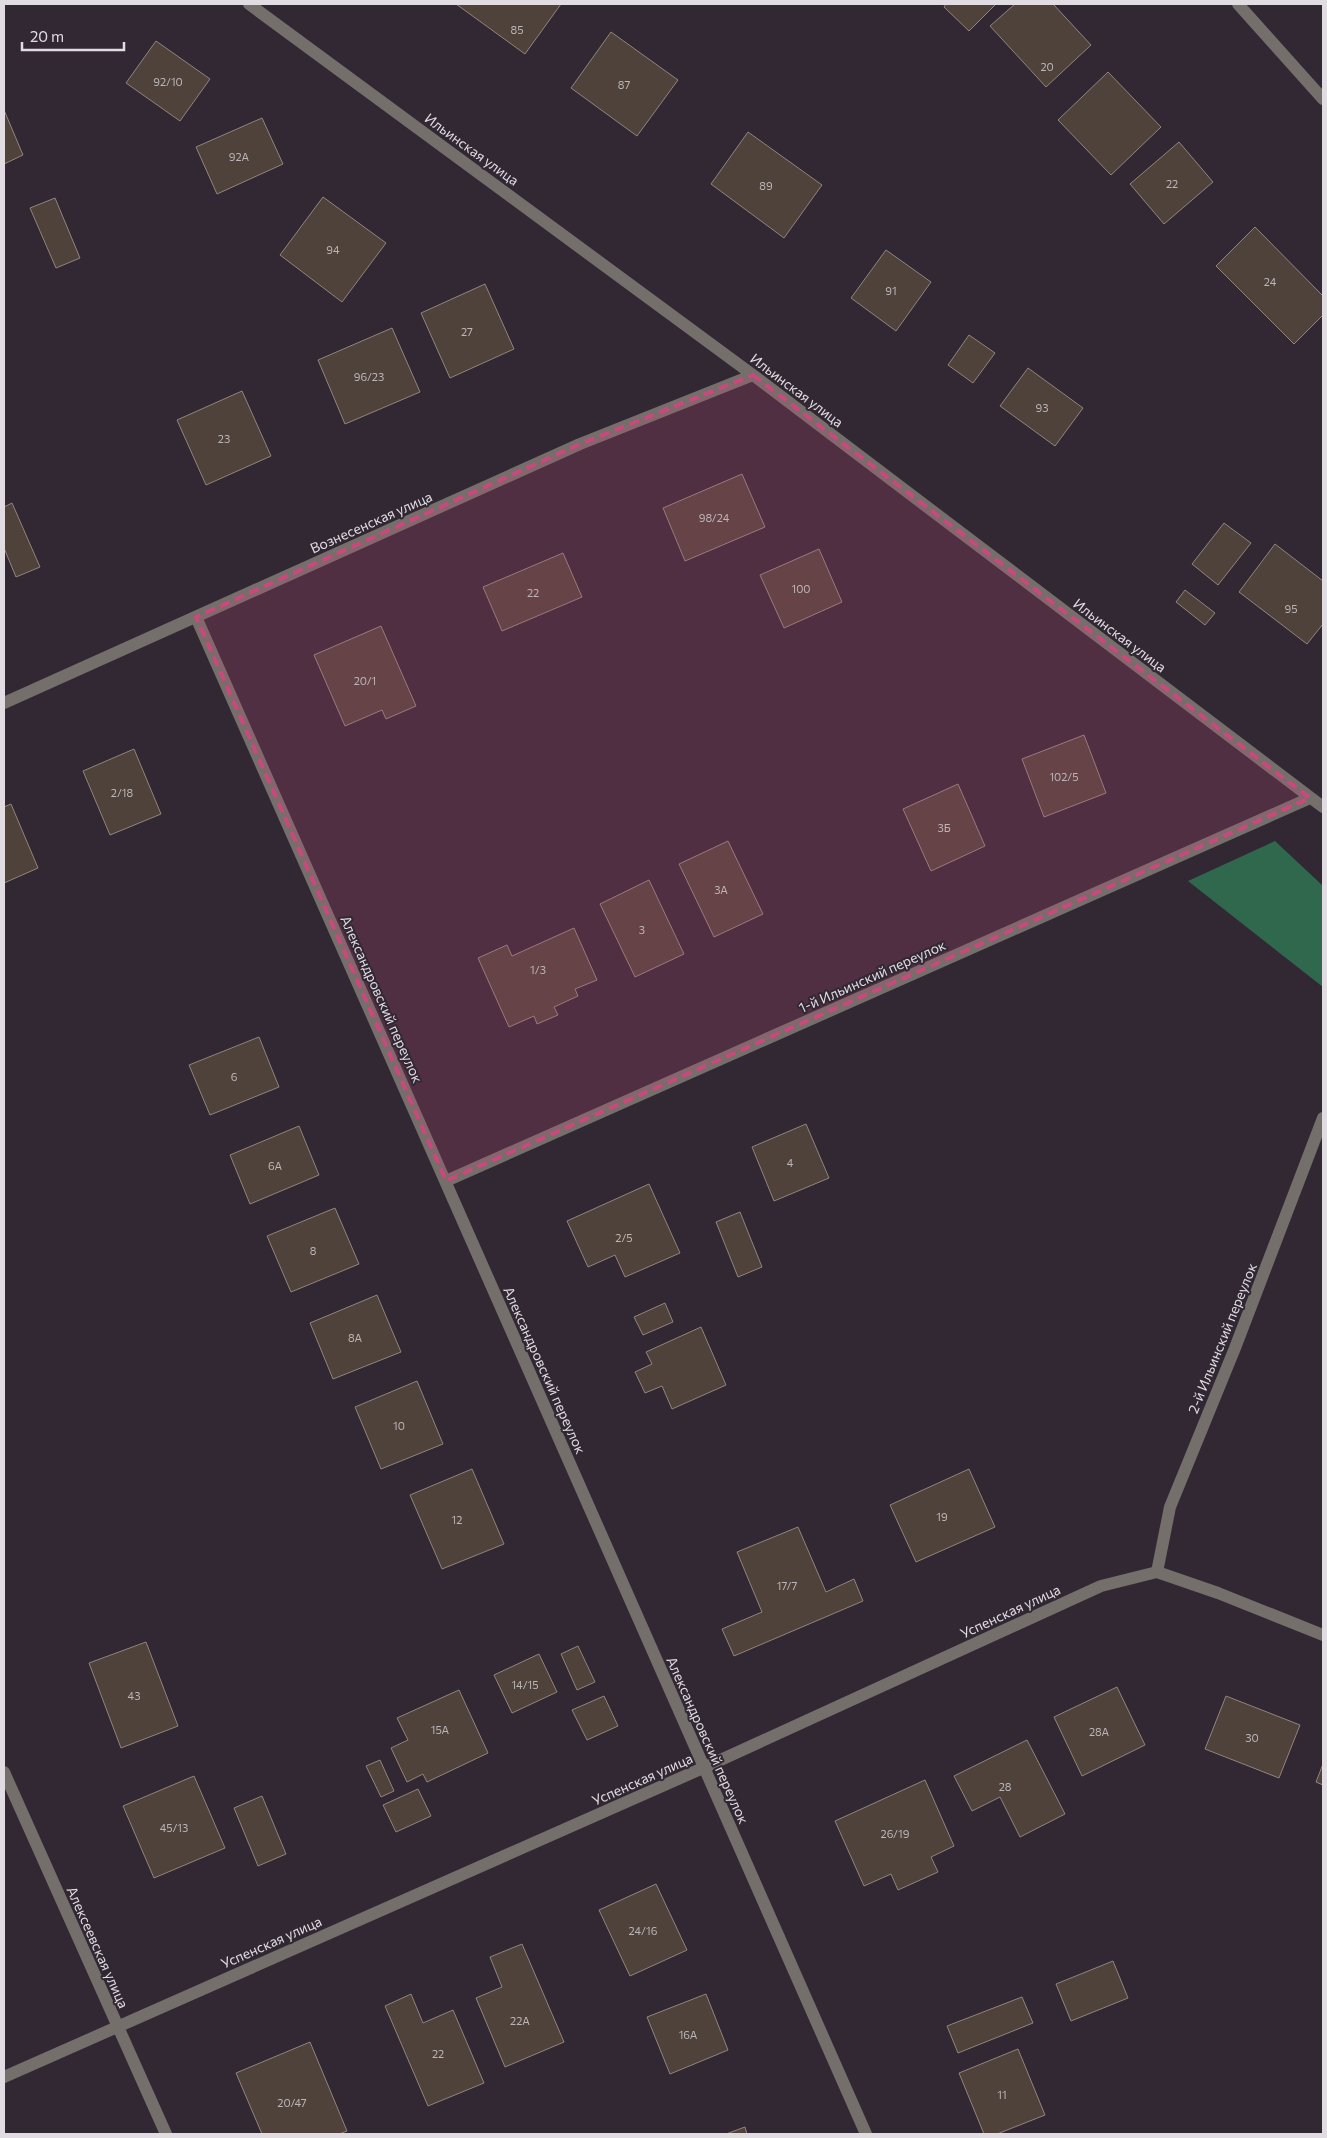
<svg xmlns="http://www.w3.org/2000/svg" width="1327" height="2138" font-family="Commissioner,sans-serif">
<rect width="100%" height="100%" fill="#312833"/>
<path fill="#30684d" d="M1275,841l48,45v101l-135,-106z"/>
<path fill="#4e423a" stroke="#93857c" d="M456,4h105l-36,50z
M946,4h50l-27,27 -25,-24z
M1015,4h38l38,41 -45,42 -56,-61z
M611,32l67,48 -41,56 -66,-48z
M156,41l54,38 -30,42 -54,-38z
M1108,72l53,55 -50,48 -53,-55z
M4,110l19,45 -19,9z
M262,118l21,46 -66,30 -21,-47z
M748,132l74,53 -38,53 -73,-54z
M1179,142l34,40 -49,42 -34,-40z
M323,197l63,46 -44,59 -62,-47z
M55,198l25,60 -24,10 -26,-60z
M1255,227l68,69v19l-29,29 -78,-78z
M886,250l45,32 -35,49 -45,-33z
M485,284l29,65 -64,29 -29,-65z
M392,328l28,64 -75,32 -27,-64z
M969,335l26,18 -22,30 -25,-18z
M1028,368l55,40 -28,38 -55,-40z
M242,391l29,65 -65,29 -29,-65z
M742,474l23,53 -80,34 -22,-53z
M12,503l28,64 -24,10 -12,-29v-41z
M1224,523l27,20 -33,42 -26,-21z
M1275,544l48,37v43l-16,20 -68,-52z
M819,549l23,53 -58,26 -24,-53z
M563,553l19,44 -80,34 -19,-44z
M1185,590l30,23 -10,12 -29,-23z
M381,626l35,80 -30,13 -4,-9 -37,16 -31,-71z
M1084,735l22,58 -62,24 -22,-58z
M134,749l27,65 -51,21 -27,-64z
M958,784l27,62 -54,25 -28,-62z
M11,804l27,64 -34,15v-76z
M728,841l35,73 -49,23 -35,-73z
M649,880l35,74 -49,23 -35,-73z
M574,928l23,52 -22,9 3,7 -24,11 4,8 -21,9 -3,-8 -25,11 -31,-69 29,-13 5,11z
M259,1037l20,50 -69,28 -21,-50z
M806,1124l23,54 -55,23 -22,-54z
M299,1126l20,49 -69,29 -20,-49z
M649,1184l31,69 -55,24 -10,-22 -27,12 -21,-46z
M335,1208l24,56 -68,28 -24,-56z
M740,1212l22,55 -24,10 -22,-55z
M377,1295l24,57 -68,27 -23,-56z
M665,1303l8,19 -30,13 -9,-18z
M701,1327l25,58 -54,24 -10,-23 -17,7 -10,-21 17,-8 -6,-12z
M417,1381l26,63 -62,25 -26,-62z
M472,1469l32,75 -62,25 -32,-74z
M969,1469l26,58 -79,35 -26,-57z
M798,1527l28,65 28,-13 9,22 -129,55 -12,-27 40,-17 -25,-60z
M146,1642l32,84 -57,22 -32,-85z
M578,1646l17,36 -18,8 -16,-36z
M539,1654l18,38 -45,21 -18,-38z
M1117,1687l28,58 -63,31 -28,-59z
M459,1690l29,63 -61,29 -4,-8 -16,8 -16,-34 17,-8 -11,-22z
M604,1696l14,30 -31,14 -15,-30z
M1226,1696l74,29 -21,53 -74,-29z
M1027,1740l38,74 -45,23 -20,-40 -28,14 -18,-35z
M380,1760l14,31 -13,6 -15,-31z
M1323,1764v21l-7,-3z
M194,1776l31,72 -71,30 -31,-72z
M925,1780l29,66 -23,11 7,15 -40,18 -7,-16 -27,12 -29,-65z
M418,1789l13,27 -35,16 -13,-27z
M262,1796l24,58 -28,12 -24,-58z
M656,1884l31,66 -57,26 -31,-66z
M522,1944l42,98 -59,25 -29,-69 26,-11 -12,-30z
M1113,1961l15,37 -57,23 -15,-37z
M411,1994l12,29 30,-13 31,73 -56,23 -43,-100z
M706,1994l22,56 -58,24 -23,-57z
M1022,1997l11,26 -75,30 -11,-27z
M310,2042l37,89 -8,3h-77l-26,-61z
M1018,2049l27,66 -48,19h-13l-25,-61z
M745,2127l2,7h-21z"/>
<g fill="none" stroke-linecap="round" stroke-linejoin="round">
<path stroke="#746f6a" stroke-width="12" d="M249,4l504,371 570,432
M1238,4l85,95
M196,617l670,1517
M4,703l576,-259 173,-69
M446,1181l864,-383
M1157,1572l13,-65 65,-159 88,-230
M4,1772l162,362
M4,2077l699,-309 398,-182 56,-14 61,21 105,42"/>
</g>
<path fill="#ca497d" fill-opacity="0.2" stroke="#ca497d" stroke-width="4" stroke-dasharray="10 6" stroke-linejoin="round" d="M753,375l557,423 -864,383 -250,-564 384,-173z"/>
<g text-anchor="middle" dominant-baseline="central" stroke-width="4" stroke-linejoin="round" paint-order="stroke">
<g font-size="11" fill="#bcb5b8">
<text x="517" y="29">85</text>
<text x="1047" y="66">20</text>
<text x="168" y="81">92/10</text>
<text x="624" y="84">87</text>
<text x="239" y="156">92А</text>
<text x="1172" y="183">22</text>
<text x="766" y="185">89</text>
<text x="333" y="249">94</text>
<text x="1270" y="281">24</text>
<text x="891" y="290">91</text>
<text x="467" y="331">27</text>
<text x="369" y="376">96/23</text>
<text x="1042" y="407">93</text>
<text x="224" y="438">23</text>
<text x="714" y="517">98/24</text>
<text x="801" y="588">100</text>
<text x="533" y="592">22</text>
<text x="1291" y="608">95</text>
<text x="365" y="680">20/1</text>
<text x="1064" y="776">102/5</text>
<text x="122" y="792">2/18</text>
<text x="944" y="827">3Б</text>
<text x="721" y="889">3А</text>
<text x="642" y="929">3</text>
<text x="538" y="969">1/3</text>
<text x="234" y="1076">6</text>
<text x="790" y="1162">4</text>
<text x="275" y="1165">6А</text>
<text x="624" y="1237">2/5</text>
<text x="313" y="1250">8</text>
<text x="355" y="1337">8А</text>
<text x="399" y="1425">10</text>
<text x="942" y="1516">19</text>
<text x="457" y="1519">12</text>
<text x="787" y="1585">17/7</text>
<text x="525" y="1684">14/15</text>
<text x="134" y="1695">43</text>
<text x="440" y="1729">15А</text>
<text x="1099" y="1731">28А</text>
<text x="1252" y="1737">30</text>
<text x="1005" y="1786">28</text>
<text x="174" y="1827">45/13</text>
<text x="895" y="1833">26/19</text>
<text x="643" y="1930">24/16</text>
<text x="520" y="2020">22А</text>
<text x="688" y="2034">16А</text>
<text x="438" y="2053">22</text>
<text x="1002" y="2094">11</text>
<text x="292" y="2102">20/47</text>
</g>
<g font-size="14" fill="#e1dbe2" stroke="#312833">
<text transform="translate(472 149) rotate(36)">Ильинская улица</text>
<text transform="translate(797 390) rotate(37)">Ильинская улица</text>
<text transform="translate(371 522) rotate(-24)">Вознесенская улица</text>
<text transform="translate(1120 635) rotate(37)">Ильинская улица</text>
<text transform="translate(872 976) rotate(-24)">1-й Ильинский переулок</text>
<text transform="translate(382 999) rotate(66)">Александровский переулок</text>
<text transform="translate(1222 1338) rotate(-68)">2-й Ильинский переулок</text>
<text transform="translate(545 1370) rotate(66)">Александровский переулок</text>
<text transform="translate(1010 1611) rotate(-25)">Успенская улица</text>
<text transform="translate(708 1740) rotate(66)">Александровский переулок</text>
<text transform="translate(642 1779) rotate(-24)">Успенская улица</text>
<text transform="translate(271 1942) rotate(-24)">Успенская улица</text>
<text transform="translate(98 1947) rotate(66)">Алексеевская улица</text>
</g>
</g>
<rect width="1327" height="2138" fill="none" stroke="#e1dbe2" stroke-width="10"/>
<path d="M22 42v8h102v-8" fill="none" stroke="#e1dbe2" stroke-width="2.5"/>
<text x="30" y="42" font-size="15" fill="#e1dbe2" stroke="#312833" stroke-width="4" paint-order="stroke">20 m</text>
</svg>
